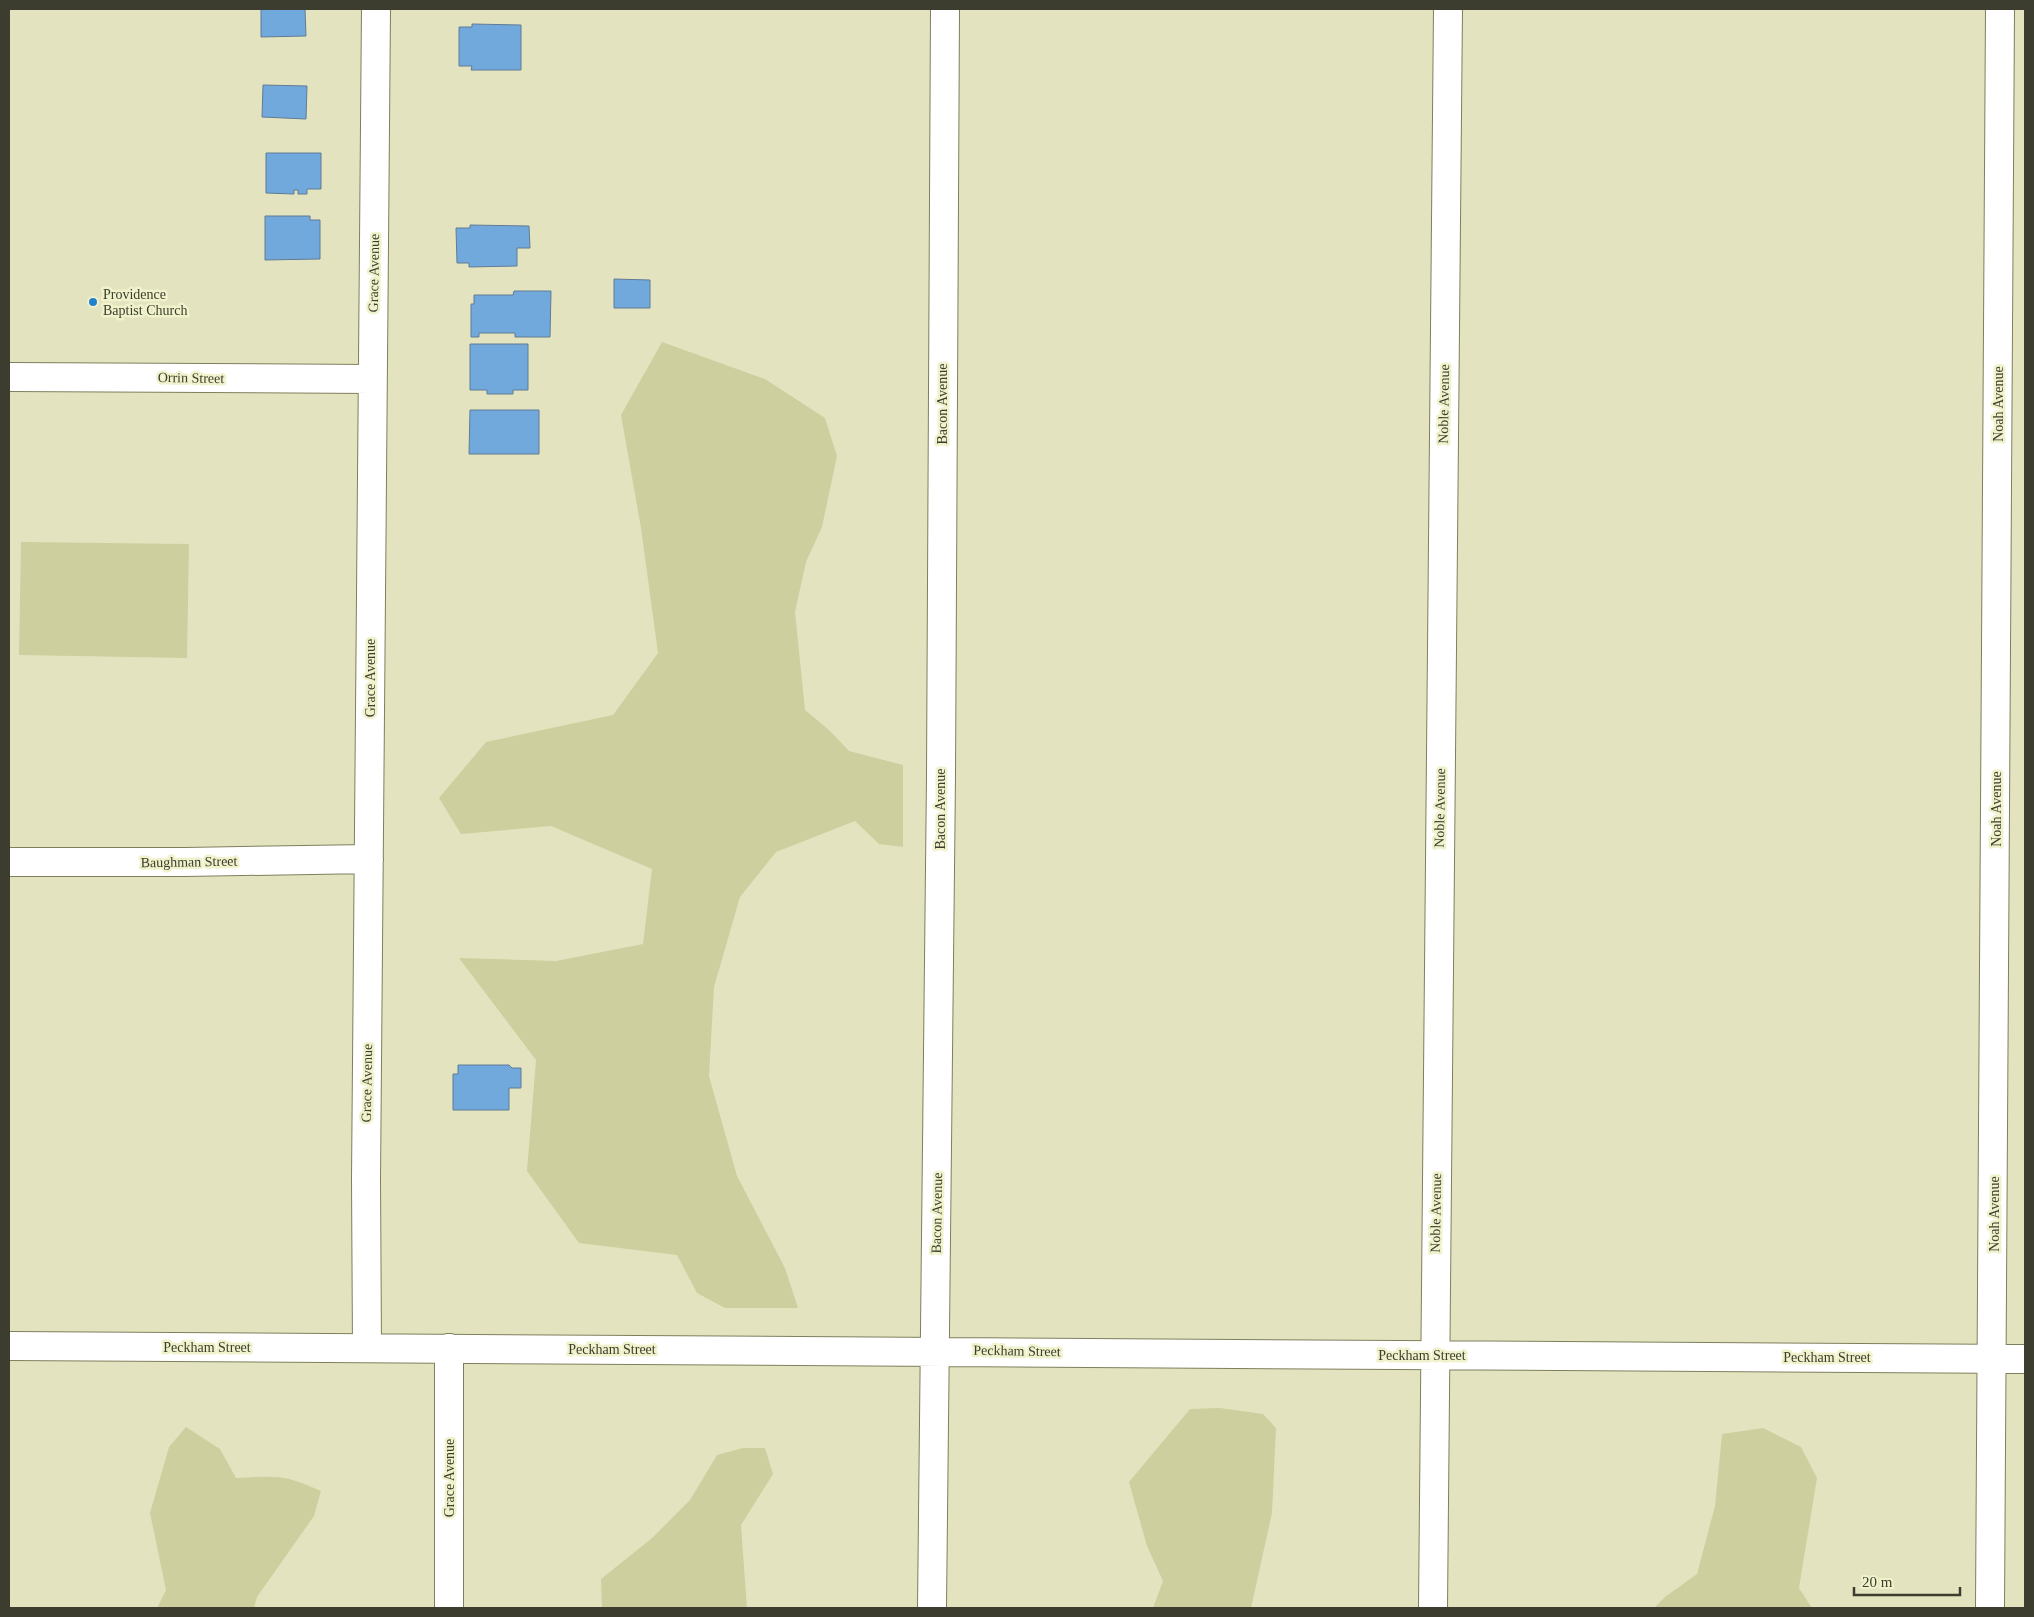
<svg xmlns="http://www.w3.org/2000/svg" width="2034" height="1617" font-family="Georgia,serif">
<rect width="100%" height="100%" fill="#e3e4bf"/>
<path fill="#cdcf9e" d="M662,342l103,37 60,39 12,38 -15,71 -16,35 -11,50 10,98 24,20 20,21 54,14v82l-24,-3 -24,-23 -79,31 -36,45 -26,90 -5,89 28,100 48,92 13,40h-73l-28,-15 -20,-38 -98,-12 -52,-72 9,-111 -77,-102 97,3 87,-17 9,-75 -101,-43 -90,8 -22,-36 47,-56 127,-27 45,-62 -17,-125 -20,-113z
M21,542l168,2 -2,114 -168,-3z
M1220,1408l43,6 13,14 -4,85 -21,95h-98l10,-27 -16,-35 -18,-64 61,-73z
M186,1427l34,22 16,29c39,-2 48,-4 85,13l-7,25 -57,81 -3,11h-97l9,-18 -16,-77 19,-66z
M1763,1428l38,19 16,31 -18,110 13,20h-158l11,-11 32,-23 18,-68 7,-72z
M743,1448h22l8,26 -32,51 6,83h-145l-1,-29 50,-40 39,-39 27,-45z"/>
<path fill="#72a9dd" stroke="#617b94" d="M261,9h44l1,27 -45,1z
M472,24l49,1v45h-50l1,-4h-13v-39h13z
M263,85l44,1 -1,33 -44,-2z
M266,153h55v36h-14v5h-9v-4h-4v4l-28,-1z
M265,216h45v4h10v39l-55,1z
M470,225l59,1 1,22h-13v18l-48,1v-4h-12l-1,-35h14z
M614,279l36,1v28h-36z
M514,291h37l-1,46h-35v-4h-36v4h-8v-33h3v-9h39z
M470,344h58v46h-15v4h-26v-4h-17z
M470,410h69v44h-70z
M458,1065h51l3,3h9v20h-12v22h-56v-36h5z"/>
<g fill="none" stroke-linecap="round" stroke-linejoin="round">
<g stroke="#7f7f5e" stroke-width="30">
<path id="minor" d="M9,377l363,2
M9,862h176l184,-3
M9,1346l2016,13
M367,1347l-1,-167 10,-1171
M449,1608v-260
M932,1608l9,-832 4,-767
M1433,1608l15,-1599
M1990,1608l10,-1599"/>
</g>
<use href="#minor" stroke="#fff" stroke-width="28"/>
</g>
<circle fill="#2082ce" stroke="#f0f2cc" stroke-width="2" cx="93" cy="302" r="5"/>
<g text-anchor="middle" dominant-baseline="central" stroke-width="5" stroke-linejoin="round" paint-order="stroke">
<g font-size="14" fill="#3c3d2e" stroke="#f0f2cc">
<text transform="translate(374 273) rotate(-89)">Grace Avenue</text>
<text transform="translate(191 378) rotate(1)">Orrin Street</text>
<text transform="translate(942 404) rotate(-90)">Bacon Avenue</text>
<text transform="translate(1444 404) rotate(-89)">Noble Avenue</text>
<text transform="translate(1998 404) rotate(-90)">Noah Avenue</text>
<text transform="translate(370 678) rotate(-90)">Grace Avenue</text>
<text transform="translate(1440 808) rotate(-89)">Noble Avenue</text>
<text transform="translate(940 809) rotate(-90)">Bacon Avenue</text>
<text transform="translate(1996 809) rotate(-90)">Noah Avenue</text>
<text transform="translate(189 862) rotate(-1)">Baughman Street</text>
<text transform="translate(367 1083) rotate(-89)">Grace Avenue</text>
<text transform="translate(937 1213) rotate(-89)">Bacon Avenue</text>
<text transform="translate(1436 1213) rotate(-89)">Noble Avenue</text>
<text transform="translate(1994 1214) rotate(-90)">Noah Avenue</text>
<text x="207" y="1347">Peckham Street</text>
<text x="612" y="1349">Peckham Street</text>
<text transform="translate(1017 1351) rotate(1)">Peckham Street</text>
<text x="1422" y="1355">Peckham Street</text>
<text x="1827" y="1357">Peckham Street</text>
<text transform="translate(449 1478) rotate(-90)">Grace Avenue</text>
</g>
<g font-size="14" fill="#3c3d2e" stroke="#f0f2cc" text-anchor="start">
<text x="103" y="294">Providence<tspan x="103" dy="16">Baptist Church</tspan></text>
</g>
</g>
<rect width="2034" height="1617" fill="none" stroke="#3c3d2e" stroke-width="20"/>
<path d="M1854 1587v8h106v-8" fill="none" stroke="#3c3d2e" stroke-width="2.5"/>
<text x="1862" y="1587" font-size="15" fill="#3c3d2e" stroke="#f0f2cc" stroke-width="4" paint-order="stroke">20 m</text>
</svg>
